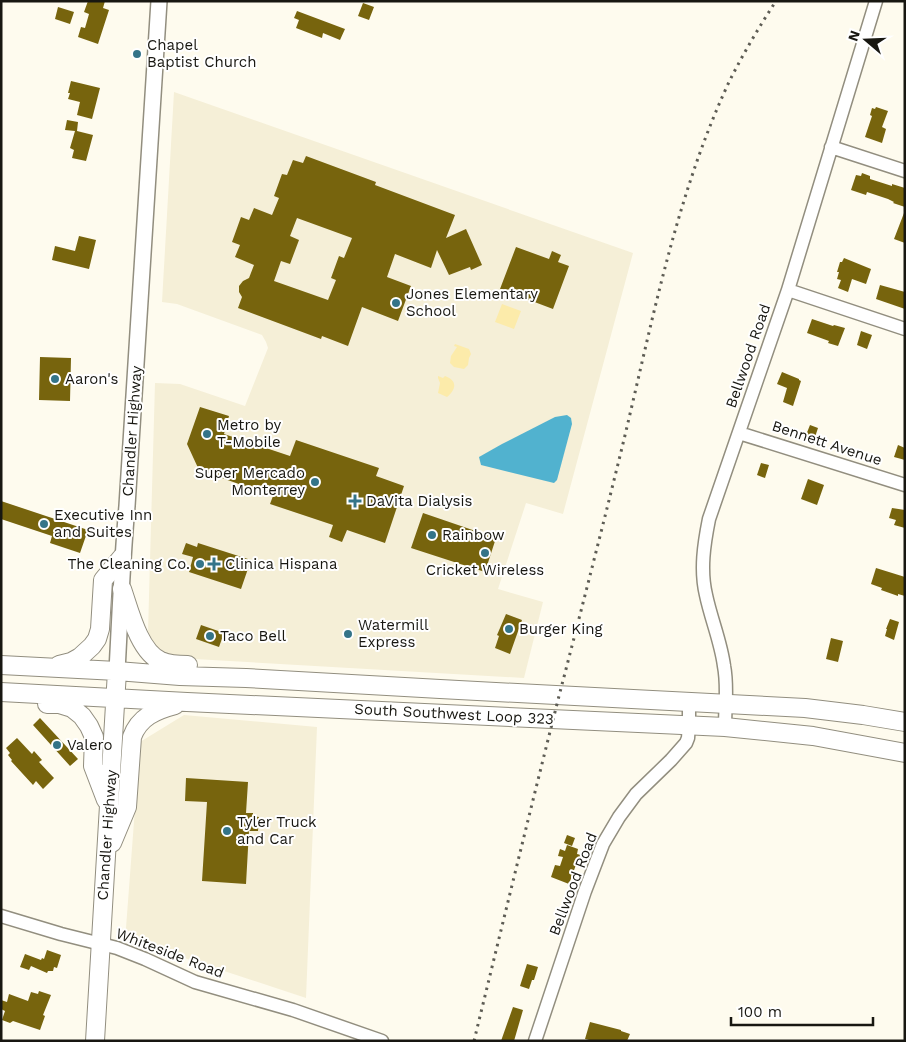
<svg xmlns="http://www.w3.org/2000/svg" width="906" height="1042" font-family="'Work Sans',sans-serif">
<rect width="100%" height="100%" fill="#fefbee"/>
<path fill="#f5efd7" d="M174,92l459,161 -70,261 -37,-11 -28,86 45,13 -19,76 -347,-20 -8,-3 -10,-5 -7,-9 -4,-9 7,-249 25,1 65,22 23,-58 -2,-6 -4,-7 -85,-31 -15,-2z
M184,715l133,12 -11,271 -173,-57 -7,-13 14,-186z"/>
<path fill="#fcebaa" d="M502,304l19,7 -7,18 -19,-7z
M455,344l14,5 2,5 -2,4 -1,7 -4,4 -10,-2 -4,-4 1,-7 6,-9 -3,-1z
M438,376l5,2 2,-2c13,5 11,13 2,21l-9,-4 2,-10 -2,-5z"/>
<path fill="#51b2cf" d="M567,415l4,3 1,6 -15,56 -3,3 -73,-18 -2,-8 23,-13 53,-27z"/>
<path fill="#77640d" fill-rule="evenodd" d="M88,1h17l-2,7 6,2 -11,34 -20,-7 3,-10 4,1 4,-14 -5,-2z
M363,3l11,4 -5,13 -11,-4z
M58,7l16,5 -4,12 -15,-5z
M297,11l48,18 -5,11 -17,-7 -1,5 -26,-10 3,-8 -5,-2z
M71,81l29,7 -8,31 -15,-4 3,-13 -12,-3 2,-6h-2z
M876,107l12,4 -6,16 4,2 -4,14 -17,-6 7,-21 -2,-1 2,-7 3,1z
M67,120l11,2 -1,9 16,4 -7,26 -14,-3 2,-8 -4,-2 5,-17 -10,-1z
M306,156l70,26 -1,3 80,30 -9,23 20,-9 16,36 -11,5 -1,-3 -21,8 -12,-25 -6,18 -36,-14 -8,23 24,9 -13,35 -36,-14 -14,39 -26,-10 -1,3 -83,-31 4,-11 -3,-5v-6l4,-5 6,-3 5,-13 -19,-8 5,-12 -8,-3 9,-25 8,3 5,-12 18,7 7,-17 -5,-2 8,-22 5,1 6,-15 10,3zM297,218l55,20 -8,20 -5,-2 -8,22 5,2 -8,20 -54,-19 7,-20 9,3 9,-24 -9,-4z
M862,173l8,3v3l22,7v-2l13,4v19l-12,-4 1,-1 -6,-3 -21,-7 -1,3 -15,-5 5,-15 5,1z
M904,213h1v30l-11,-4z
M79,236l17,4 -7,29 -37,-9 3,-14 20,5z
M516,247l33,12 3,-8 9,4 -3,7 11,4 -16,43 -53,-20z
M844,258l27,11 -5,15 -14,-5 -4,13 -10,-4 3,-8 -4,-1 2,-7h-2l3,-10h2z
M880,285l25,7v17l-29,-10z
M812,319l21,7 1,-1 11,3 -7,18 -10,-3 1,-2 -22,-8z
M861,331l11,4 -5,14 -10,-4z
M40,357l31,1 -1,43 -31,-1z
M782,372l17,7v1l2,1 -8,25 -10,-4 4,-14 -10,-4z
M200,407l29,9 -5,18 66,22 6,-16 83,28 -3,8 28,10 -19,57 -38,-13 -5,12 -13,-5 4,-12 -63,-21 3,-8 -74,-26 -12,-26z
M810,425l8,3 -3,9 -9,-2z
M898,445l7,3v12l-11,-3z
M761,463l8,2 -4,13 -8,-3z
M808,479l16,6 -7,20 -16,-6z
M1,501l87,29 -8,23 -30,-10 2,-7 -51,-17z
M892,508l13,2v18l-11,-3 2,-5 -7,-2z
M423,513l73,25 -11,34 -74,-24z
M186,543l11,4 1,-4 53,17 -10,29 -52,-17 4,-15 -11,-3z
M876,568l29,9v19l-7,-2v2l-17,-6 1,-2 -11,-4z
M506,614l16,6 -12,34 -15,-6 4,-12 -2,-1z
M890,619l9,3 -5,18 -9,-4 2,-7h-1z
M201,625l23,8 -5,14 -23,-8z
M831,638l12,3 -5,21 -12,-3z
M40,718l38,41 -8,7 -37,-41z
M17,738l15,16 2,-3 8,9 -3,2 15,16 -11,11 -7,-8 -3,4 -22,-24 1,-1 -4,-5 2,-2 -4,-5z
M186,778l62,4 -2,31h7v3l6,1 -1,14h-9l-3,53 -44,-3 5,-79 -22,-1z
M567,835l8,3 -3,8 -8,-3z
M567,845l11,4 -1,5 4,1 -2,7h-2l-8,22 -18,-7 4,-12 5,1 3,-9 -5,-1 2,-7 5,2z
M47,950l14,5 -4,13 -3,-1 -1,4h-5l-1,2 -16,-7 -2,4 -9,-3 5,-13 16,6 1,-2 2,1z
M527,964l11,3 -4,13h-2l-3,9 -9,-3z
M39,991l12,4 -8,20 2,1 -5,14 -27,-9 -3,2 -8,-3 3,-9 -4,-2v-9l6,2 2,-8 19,7 3,-9 7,2z
M513,1007l10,3 -9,31h-13z
M590,1022l31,8v1l9,3 -3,7h-34l-8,-2z"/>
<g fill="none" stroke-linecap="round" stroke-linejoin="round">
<g stroke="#928e7f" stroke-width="15">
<path id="minor" d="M831,147l74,24
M788,290l117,39
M739,433l166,52
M725,727c0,-20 3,-41 -1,-61 -3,-24 -13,-47 -18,-71 -6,-25 -2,-51 3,-76l79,-229 88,-289
M1,916l60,18 56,14 28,11 50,23 98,28 89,31
M535,1041l50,-150 18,-47 16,-27 17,-23 35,-34 15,-17 2,-5 1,-13v-23"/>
</g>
<g stroke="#928e7f" stroke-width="18">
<path id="major" d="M117,671c3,-55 5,-110 10,-165l32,-505"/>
</g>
<g stroke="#928e7f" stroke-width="20">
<path id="highway" d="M122,589c7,20 17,63 39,72 8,4 18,4 27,4
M1,665l116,6 63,5 66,2 194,11 365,19 58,7 42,7
M59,665l12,-3 9,-5 12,-11 5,-7 3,-10 3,-49 19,-23
M1,692l186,10 538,25 88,9 92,17
M47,704h12l13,4 10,8 7,10 5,11 -1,29 13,34
M112,843l15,-36 5,-70c7,-20 24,-27 43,-32
M95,1041l22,-370"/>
</g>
<use href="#minor" stroke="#fff" stroke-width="12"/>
<use href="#major" stroke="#fff" stroke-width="15"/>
<use href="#highway" stroke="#fff" stroke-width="18"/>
<path stroke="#5d5c54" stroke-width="3" stroke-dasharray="2.5 5" stroke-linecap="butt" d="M474,1041c28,-115 56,-230 85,-345 20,-77 40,-155 59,-232 32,-129 55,-262 111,-382 14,-28 30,-55 47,-81"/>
</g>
<g fill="#347488" stroke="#fff" stroke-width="2">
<circle cx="137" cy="54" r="5"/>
<circle cx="396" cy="303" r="5"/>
<circle cx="55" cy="379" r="5"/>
<circle cx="207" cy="434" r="5"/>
<circle cx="315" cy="482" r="5"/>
<path d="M352.5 493.5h5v5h5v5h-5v5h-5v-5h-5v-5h5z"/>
<circle cx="44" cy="524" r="5"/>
<circle cx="432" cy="535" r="5"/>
<circle cx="485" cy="553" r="5"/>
<circle cx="200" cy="564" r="5"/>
<path d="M211.5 556.5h5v5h5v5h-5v5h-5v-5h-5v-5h5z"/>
<circle cx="509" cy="629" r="5"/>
<circle cx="348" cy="634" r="5"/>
<circle cx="210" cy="636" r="5"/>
<circle cx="57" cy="745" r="5"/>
<circle cx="227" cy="831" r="5"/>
</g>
<g text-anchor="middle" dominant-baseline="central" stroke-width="4" stroke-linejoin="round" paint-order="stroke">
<g font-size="15" fill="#181711" stroke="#fff" text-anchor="start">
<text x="147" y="45">Chapel<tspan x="147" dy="17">Baptist Church</tspan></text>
<text x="406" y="294">Jones Elementary<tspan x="406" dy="17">School</tspan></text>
<text x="65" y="379">Aaron's</text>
<text x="217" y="425">Metro by<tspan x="217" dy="17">T-Mobile</tspan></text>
<text x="305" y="473" text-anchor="end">Super Mercado<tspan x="305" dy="17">Monterrey</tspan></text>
<text x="366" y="501">DaVita Dialysis</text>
<text x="54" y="515">Executive Inn<tspan x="54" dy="17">and Suites</tspan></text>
<text x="442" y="535">Rainbow</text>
<text x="190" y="564" text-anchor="end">The Cleaning Co.</text>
<text x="225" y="564">Clinica Hispana</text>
<text x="485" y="570" text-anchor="middle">Cricket Wireless</text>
<text x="358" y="625">Watermill<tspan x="358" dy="17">Express</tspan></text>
<text x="519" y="629">Burger King</text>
<text x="220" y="636">Taco Bell</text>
<text x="67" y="745">Valero</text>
<text x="237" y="822">Tyler Truck<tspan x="237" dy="17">and Car</tspan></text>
</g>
<g font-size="15" fill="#181711" stroke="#fff">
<text transform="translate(748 356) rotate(-71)">Bellwood Road</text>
<text transform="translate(132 431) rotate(-86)">Chandler Highway</text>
<text transform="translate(827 443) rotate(18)">Bennett Avenue</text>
<text transform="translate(454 714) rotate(3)">South Southwest Loop 323</text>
<text transform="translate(107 835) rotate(-86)">Chandler Highway</text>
<text transform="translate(573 884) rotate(-69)">Bellwood Road</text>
<text transform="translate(170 953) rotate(21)">Whiteside Road</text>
</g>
</g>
<rect width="906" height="1042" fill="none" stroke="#181711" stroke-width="5"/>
<g transform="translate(866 40) rotate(289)" stroke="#ffffff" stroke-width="4" paint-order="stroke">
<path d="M0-4L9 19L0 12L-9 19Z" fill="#181711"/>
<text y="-8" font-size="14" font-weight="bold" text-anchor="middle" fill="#181711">N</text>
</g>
<path d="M731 1017v8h142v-8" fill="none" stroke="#181711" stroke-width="2.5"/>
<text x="738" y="1017" font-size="15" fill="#181711" stroke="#ffffff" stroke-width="4" paint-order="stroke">100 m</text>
</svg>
